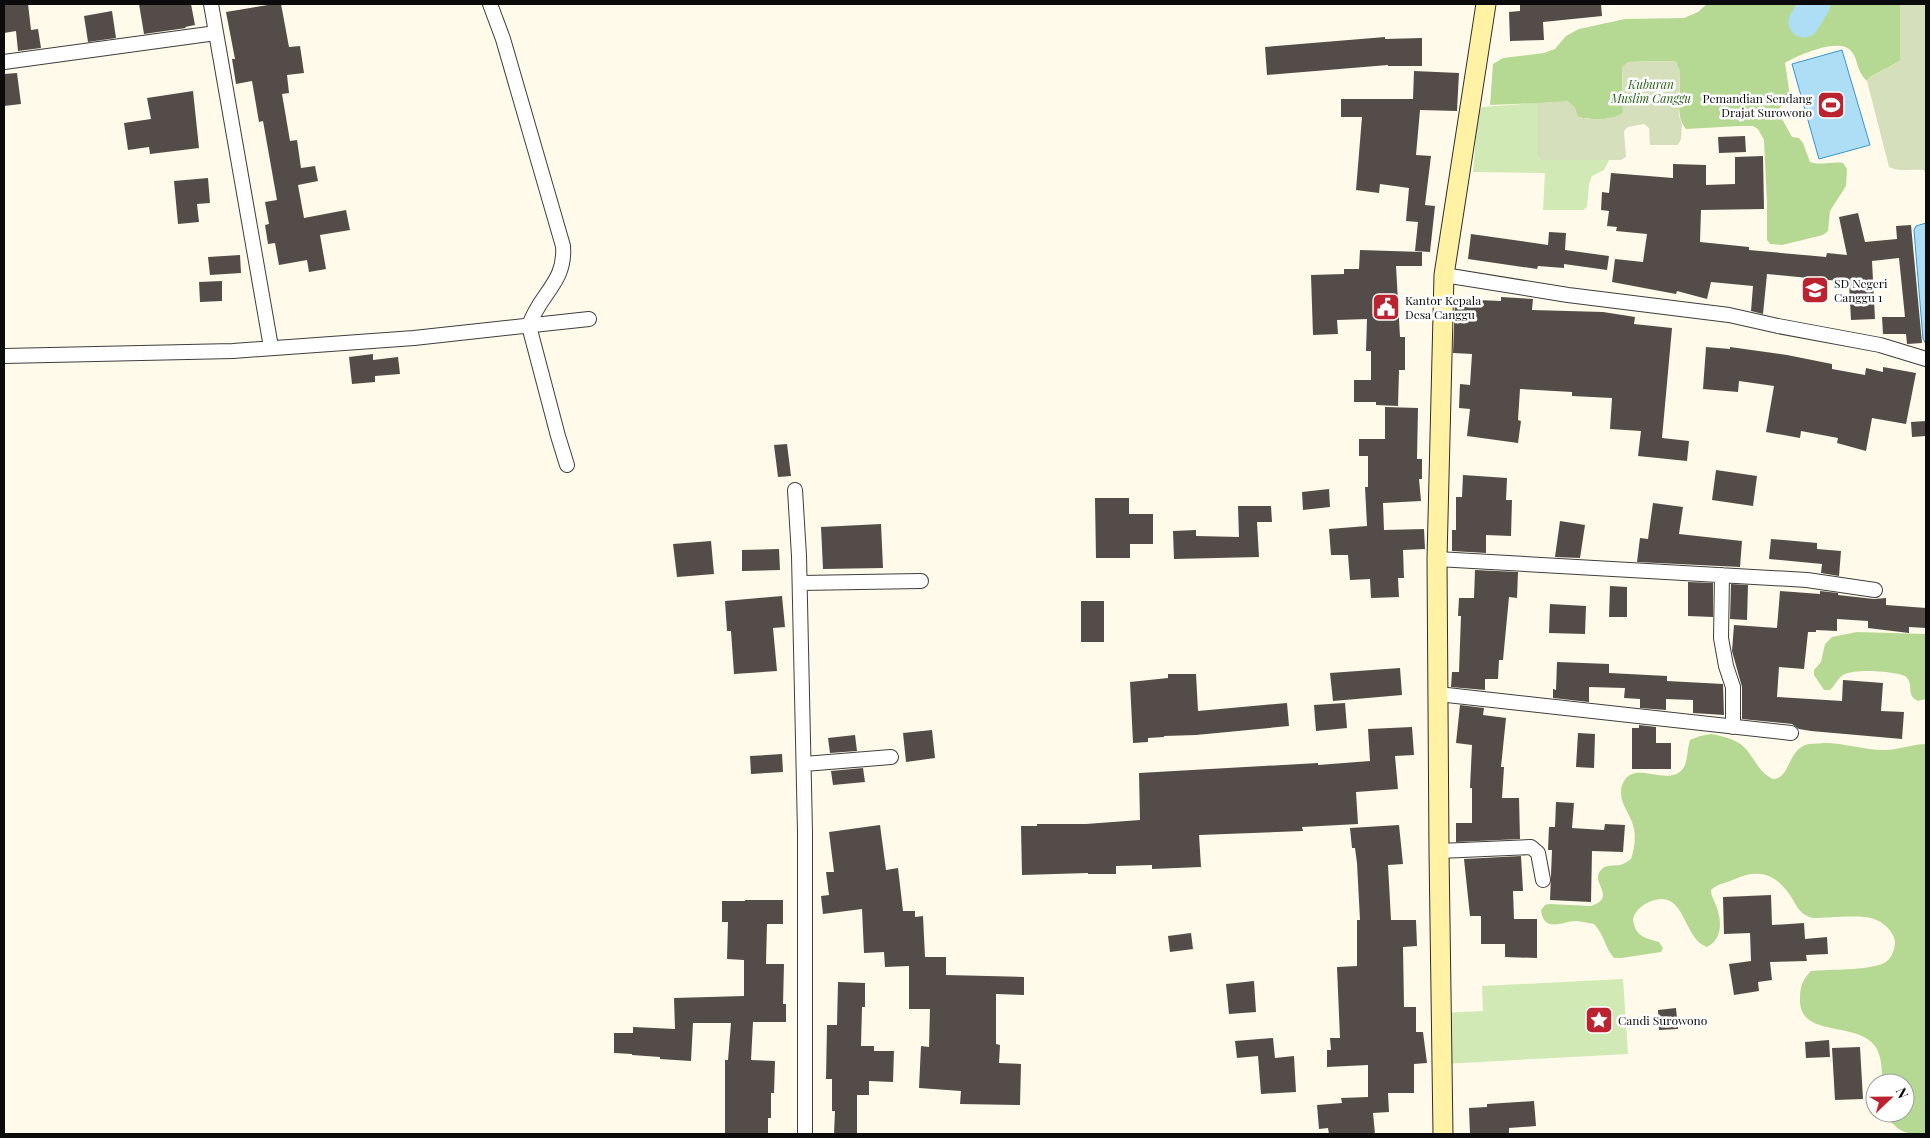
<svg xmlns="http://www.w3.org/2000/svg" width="1930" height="1138" font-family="'Playfair Display',serif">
<rect width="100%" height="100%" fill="#fffae9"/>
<path fill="#d1e9b4" d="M1537,103v53l4,4h68l-5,10 -12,6 -3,8 -2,23 -4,3h-40l2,-37 -72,-1 5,-58 4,-7z
M1623,979l5,75 -185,10 -2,-51 42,-2 -1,-25z"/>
<path fill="#b5d993" d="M1707,4h193v57l-30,16 -3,4c-12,-12 -8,-21 -16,-30 -11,-14 -53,4 -66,12l5,33 -11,13 2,8 11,20 7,1 4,5 7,19c11,4 22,-1 33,1l4,6 -1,17 -16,25 -2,20 -5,4 -41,10 -12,-1 -3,-4v-36l-3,-64 -6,-11 -5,-3h-13l-54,3c-15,-17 1,-47 -11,-68l-47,1 -6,6 1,45c-11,8 -32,7 -45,4l-4,-10 -6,-5 -78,3 3,-41 10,-6 41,-5 11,-4 11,-13 13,-7 46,-10 59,-1 14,-6z
M1857,632l69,2v65l-8,2c-13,-6 -3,-17 -13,-25 -12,-5 -51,-8 -62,-1 -6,4 -8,11 -13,15h-6l-10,-15v-5l7,-8 4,-18 7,-7z
M1711,734c11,2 25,5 33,13 11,11 14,25 29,32 17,-1 14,-26 32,-34 5,-2 13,-1 19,-2 20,0 40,7 61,7 14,0 27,-6 41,-6v390c-22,0 -26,-1 -41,-19l-1,-2h21v-30h-23c0,-13 0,-27 -7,-37 -19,-26 -77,-7 -75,-48 0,-12 3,-19 11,-27 19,-2 56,0 73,-8 7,-3 10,-12 11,-19 1,-10 -11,-22 -21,-25 -14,-5 -45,-1 -61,-1 -16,-4 -17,-16 -26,-27 -15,-19 -31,-21 -52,-12 -8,4 -17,4 -24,11 0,7 4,11 6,18 5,15 5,31 -10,39 -25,-8 -21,-61 -58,-45 -8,4 -14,9 -16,17 2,17 11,19 26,23l4,6 -2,4 -40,6h-7c-9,-10 -10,-24 -20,-34 -5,-1 -11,-2 -17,-3 -15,0 -33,13 -36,-11l4,-5 4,-1 42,2c27,-9 -2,-24 10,-36 5,-6 13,-4 19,-5 4,-1 8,-4 11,-6 3,-9 5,-20 3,-30 -3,-17 -20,-30 -10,-48 12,-21 47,8 60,-14 4,-8 3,-18 6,-27l10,-4z"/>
<path fill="#d5dfbc" d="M1900,4h26v170l-2,-4c-12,-1 -25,2 -35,-3l-22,-86 3,-4 30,-16z
M1675,61l5,9 -1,46 3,8 -1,15 -3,6h-28l-1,-17 -5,-4 -16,3 -4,4 2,26 -5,3h-80l-4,-4v-53l31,-2 6,6 4,10c12,3 34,4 45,-4l-1,-45 6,-6z"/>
<path fill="#aedef6" stroke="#3596cd" d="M1842,50l28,95 -51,14 -27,-95z
M1926,223v121l-3,-5 -9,-109 2,-4z"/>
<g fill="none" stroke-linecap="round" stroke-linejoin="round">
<path stroke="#aedef6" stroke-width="31" d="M1804,22l11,-18"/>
</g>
<path fill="#544c48" d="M4,4h24l3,26 7,-1 3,19 -23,3 -2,-20 -12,2z
M139,4h52l4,21 -10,2 1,1 -42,6z
M274,4h7l8,43 11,-1 4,27 -17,2 2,18 -7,1 8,47 7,-1 4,28 14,-2 3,15 -20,4 6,33 42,-8 4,20 -30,5 6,34 -17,3 -2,-12 -28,5 -4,-22 -7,1 -3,-19 4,-1 -4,-22 12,-2 -14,-79 -4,1 -7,-41 -16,3 -4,-25h3l-9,-47z
M1520,4h81l1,12 -59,6 1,18 -34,1 -1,-29 11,-1z
M112,11l4,27 -28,4 -4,-26z
M1385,37v2l37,-1v28h-34v-1l-121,10 -2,-28z
M1414,71l45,2 -2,38 -37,-1 -4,45 15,1 -6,49 10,1 -5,46 -15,-1 3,-29 -12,-1 3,-33 -29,-4 -1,9 -23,-3 6,-73h-21v-18h72z
M17,73l4,31 -17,2v-32z
M193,91l6,57 -49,6 -1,-7 -21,3 -4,-27 27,-4 -4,-21z
M1745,136l1,16 -27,1 -1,-16z
M1763,156l1,53 -63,1 -1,32 49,5v3l77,7 1,-4 20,2 -8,-38 19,-4 7,29 32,-3 -1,-13 15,-1 11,118 -15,1 -1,-10h-23l-1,-17h23l-6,-59 -27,3 3,58 -24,1 -2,-38 -82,-8 -4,40 -12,-3 2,-25 -42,-4 -4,17 -30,-8 -1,3 -64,-12 3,-23 28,3 4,-28 -31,-3 1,-4 -10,-1 2,-15 -8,-1 1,-18 7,1 2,-20 62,5v-14l33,1v20l29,-1v-27z
M208,178l2,25 -13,1 2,18 -21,2 -4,-43z
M1549,232l17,1 -1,17 44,6 -2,14 -43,-6v4l-26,-2 -1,3 -69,-10 3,-25 77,11z
M1360,250l62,2v14h-26l4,71h5v33h-6l-1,36 -22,-1v-3h-22v-22h17v-29h-5l1,-32 -30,1 1,14 -25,1 -2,-60 33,-1v-5h15z
M240,255l1,18 -31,2 -2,-18z
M222,281v20l-22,1 -1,-20z
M1501,297l32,2 -1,11 71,2 32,5 -1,7 38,4 -10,110 27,3 -2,20 -49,-5 3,-25 -31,-2 2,-31 -40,-2v-4l-52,-3 -2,31 3,1 -3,22 -51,-7 3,-27 -11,-1 1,-24 10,1 2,-31 -19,-1 2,-54 46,2z
M1706,347l24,2v-2l57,8 45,9v5l33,6 1,-7 17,4v-5l33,6 -10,51 -34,-6 -6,33 -29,-8 1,-5 -37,-7 -1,7 -34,-6 8,-46 -35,-5 -1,11 -35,-3z
M373,354v6l25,-3 2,17 -25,2v6l-23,2 -3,-27z
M1385,407l33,1 -1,51h5v20h-3l2,22 -38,2 1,27 40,-1 1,20 -22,1 1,28h-6l1,19 -28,1 -1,-19 -20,1 -2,-25h-17l-2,-26 38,-3 -2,-39h3v-31h-9v-17h26z
M1926,421v15l-14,1 -1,-15z
M787,444l4,32 -13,1 -4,-32z
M1716,470l41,6 -4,30 -41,-6z
M1463,475l44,3 -1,22h6l-1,36 -25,-1v18l-34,-2v-21h4v-33h6z
M1329,489l1,18 -27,3 -1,-18z
M1095,498h34v16h24v30h-23v14h-34z
M1653,503l30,4 -4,27 63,7 -2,26 -103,-5 3,-24 8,1z
M1238,506h33l1,16h-15l2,35 -85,2 -1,-28 23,-1v6l43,1z
M1560,521l25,4 -5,33 -25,-1z
M881,524l2,44 -60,1 -2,-42z
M1771,539l46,4v6l24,2 -2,25 -18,-3 1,-9 -53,-5z
M711,541l3,33 -37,3 -4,-33z
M779,549l1,21 -38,1v-21z
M1475,570l43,2 -1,26 -8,-1 -6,63h-4l-1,19h-13v11l-34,-3 1,-15h7l2,-56h-3l1,-18h15z
M1688,582l25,1v34l-25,-1z
M1731,584l17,1 -1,35 -17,-1z
M1610,586l17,1v30h-18z
M1780,591l40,3v-3l18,2v2l36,4 12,-1v7l40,3v20l-17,-1v6l-41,-5v-7l-31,-2v12l-21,-1v2h-8l-4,37 -25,-2 -2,30 65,4 1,-21 40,3 -2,28 23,1 -2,27 -91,-8 -12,-2 -7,-5 -50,-5v-32l-10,-36 2,-26 43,3z
M782,596l3,31 -12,1 4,43 -43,3 -3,-43h-4l-2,-30z
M1081,601h23v41h-23z
M1550,604l36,2 -1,28 -36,-1z
M1557,662l52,2v9l58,3v5l56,3 1,31 -31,-2v-13l-27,-1v11l-26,-2v-9l-16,-1 1,-10 -36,-1v15l-36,-4v-9l3,1z
M1400,668l2,27 -69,6 -3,-28z
M1168,674h28l2,37 89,-8 2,23 -93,9 -32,1v1l-16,1v4l-15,1 -3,-61 38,-4z
M1345,703l2,25 -31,3 -2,-26z
M1460,705l24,3 -1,7 23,3 -5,49h3l-2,31h17l1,41 -64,3v-19h16v-35h-2l2,-43 -16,-2z
M1639,725l17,2v16h15v26h-39v-41h7z
M1412,727l2,28 -19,1 3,33 -42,3 2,32 -56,3 1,4 -104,4 2,32 -49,2v-4l-36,1v8h-28v-1l-66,2 -1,-49h16v-2h49l54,-4 -1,-47 179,-10v2l52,-4 -2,-32z
M932,730l3,28 -29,4 -3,-29z
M1578,733l17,1 -1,34 -18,-1z
M855,735l2,16 -27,2 -2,-15z
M782,754l1,18 -32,2 -1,-18z
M863,768l2,14 -32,3 -2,-14z
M1556,802l18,1 -2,25 32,2 1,-6 20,1 -2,27 -31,-1 -1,51 -41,-2 2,-50h-4l1,-23h6z
M880,825l6,45 12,-2 5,43h12v6l8,-1 2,41h21v18l78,2v18l-28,-1v50l4,1 -1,18 22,1 -1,41 -60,-1 1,-13 -42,-3 2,-42 8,1 1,-38h-21v-43l-24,1 -1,-15 -20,1 -2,-44 -39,5 -2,-18 8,-1 -3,-23h8l-5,-40z
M1399,825l4,39 -15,1 3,55h25l1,26 -14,1 1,60h12v25h7l4,31 -13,1v29h-26l1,19 -16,1 2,21h-46l-1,-6 -9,1 -2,-24 25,-2 -1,-5 27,-1v-32l-41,2v-17h4l-1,-12h10l-3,-71 20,-1v-46h3l-3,-57 -2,-15h-3l-2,-20z
M1521,856l2,35h-10l1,28h23v39l-32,-1v-13h-24v-28h-11l-6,-57z
M1771,895l1,30 32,-2 1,16 22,-2 1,17 -22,1 1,6 -37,1 2,18 -14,2 1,9 -25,4 -5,-31 22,-3 -1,-28 -26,1 -1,-37z
M745,900h38v24h-16l-1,40h18l-1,40h3v18h-33l-2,38 24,1 -1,32h-3v25h-3v16h-43v-74h3l3,-37h-38l-2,38 -31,-2v-2l-28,-2v-1l-18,-1v-20h19v-6l42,2 -1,-31 70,-2v-36l-17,-1 1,-37h-6v-21h23z
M1191,933l2,16 -23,3 -2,-16z
M1254,981l2,31 -27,2 -3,-30z
M838,982l27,1v24h-3l-1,39h13v5h20l-1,31 -24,-1v14h-12v39h-23l1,-23h-3v-32h-6l1,-54h10z
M1676,1008l2,21 -19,1 -1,-20z
M1273,1038l2,20 19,-2 2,36 -35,2 -3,-38 -21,2 -2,-17z
M1829,1040l1,17 -24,1 -1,-16z
M1860,1047l3,52 -28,1 -3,-52z
M1534,1101l2,25 -27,2v6h-39l-1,-26 18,-1v-3z"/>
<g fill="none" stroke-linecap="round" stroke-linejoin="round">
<g stroke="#3e3e3e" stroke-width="16">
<path id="street" d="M211,4l60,343
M490,4l13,35 60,207c3,37 -24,48 -34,80l29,110 9,29
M4,62l212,-29
M1444,275l124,20 161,20 49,11 102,19 46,14
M4,356l229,-5 181,-13 175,-19
M795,490l4,66 6,276v302
M1437,559l370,21 68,10
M1722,575l-1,63 5,28 7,21v40
M800,583l121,-2
M1438,694l353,39
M804,764l87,-7
M1439,851l92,-4 7,6 5,27"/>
</g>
<g stroke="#2d2d2d" stroke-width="21">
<path id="secondary" d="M1443,1134l-4,-283 -2,-292 7,-284 42,-271"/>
</g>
<use href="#street" stroke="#fff" stroke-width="14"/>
<use href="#secondary" stroke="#fff2a4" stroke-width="19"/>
</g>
<defs>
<g id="stadium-square" transform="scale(1.4375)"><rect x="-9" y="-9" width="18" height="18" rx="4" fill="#bb2330" stroke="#fff"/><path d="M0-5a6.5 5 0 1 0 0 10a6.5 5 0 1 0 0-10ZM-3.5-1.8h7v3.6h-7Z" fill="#fff"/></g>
<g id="school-square" transform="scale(1.4375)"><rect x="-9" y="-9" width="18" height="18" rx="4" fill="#bb2330" stroke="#fff"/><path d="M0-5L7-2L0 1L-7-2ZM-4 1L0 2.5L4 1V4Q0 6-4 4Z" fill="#fff"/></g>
<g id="civic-square" transform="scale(1.4375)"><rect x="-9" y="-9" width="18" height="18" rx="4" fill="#bb2330" stroke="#fff"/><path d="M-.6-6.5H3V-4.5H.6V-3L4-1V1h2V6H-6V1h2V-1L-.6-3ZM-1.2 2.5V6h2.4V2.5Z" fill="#fff"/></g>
<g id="sight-square" transform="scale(1.4375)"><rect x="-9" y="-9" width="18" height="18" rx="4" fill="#bb2330" stroke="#fff"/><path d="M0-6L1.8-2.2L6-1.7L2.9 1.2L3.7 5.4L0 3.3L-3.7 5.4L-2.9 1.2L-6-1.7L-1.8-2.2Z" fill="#fff"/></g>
</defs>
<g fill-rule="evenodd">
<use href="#stadium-square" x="1831" y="105"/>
<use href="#school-square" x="1815" y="290"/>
<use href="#civic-square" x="1386" y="307"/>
<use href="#sight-square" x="1599" y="1020"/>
</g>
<g text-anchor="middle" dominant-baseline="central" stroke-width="5" stroke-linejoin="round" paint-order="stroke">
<g font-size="12" font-style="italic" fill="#2d621c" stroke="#fff">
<text x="1651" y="84">Kuburan<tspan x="1651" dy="14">Muslim Canggu</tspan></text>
</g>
<g font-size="12" fill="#0b0b0b" stroke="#fff" text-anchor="start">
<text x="1812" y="98" text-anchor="end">Pemandian Sendang<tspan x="1812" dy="14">Drajat Surowono</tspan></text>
<text x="1834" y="283">SD Negeri<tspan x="1834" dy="14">Canggu 1</tspan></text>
<text x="1405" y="300">Kantor Kepala<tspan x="1405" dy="14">Desa Canggu</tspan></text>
<text x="1618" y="1020">Candi Surowono</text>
</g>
</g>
<rect width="1930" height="1138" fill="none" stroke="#0b0b0b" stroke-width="10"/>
<g transform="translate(1890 1098) rotate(68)"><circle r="24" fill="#ffffff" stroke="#9d9d9d"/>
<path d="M0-4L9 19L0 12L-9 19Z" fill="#bb2330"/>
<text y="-8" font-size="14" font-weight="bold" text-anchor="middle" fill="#0b0b0b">N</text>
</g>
</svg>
